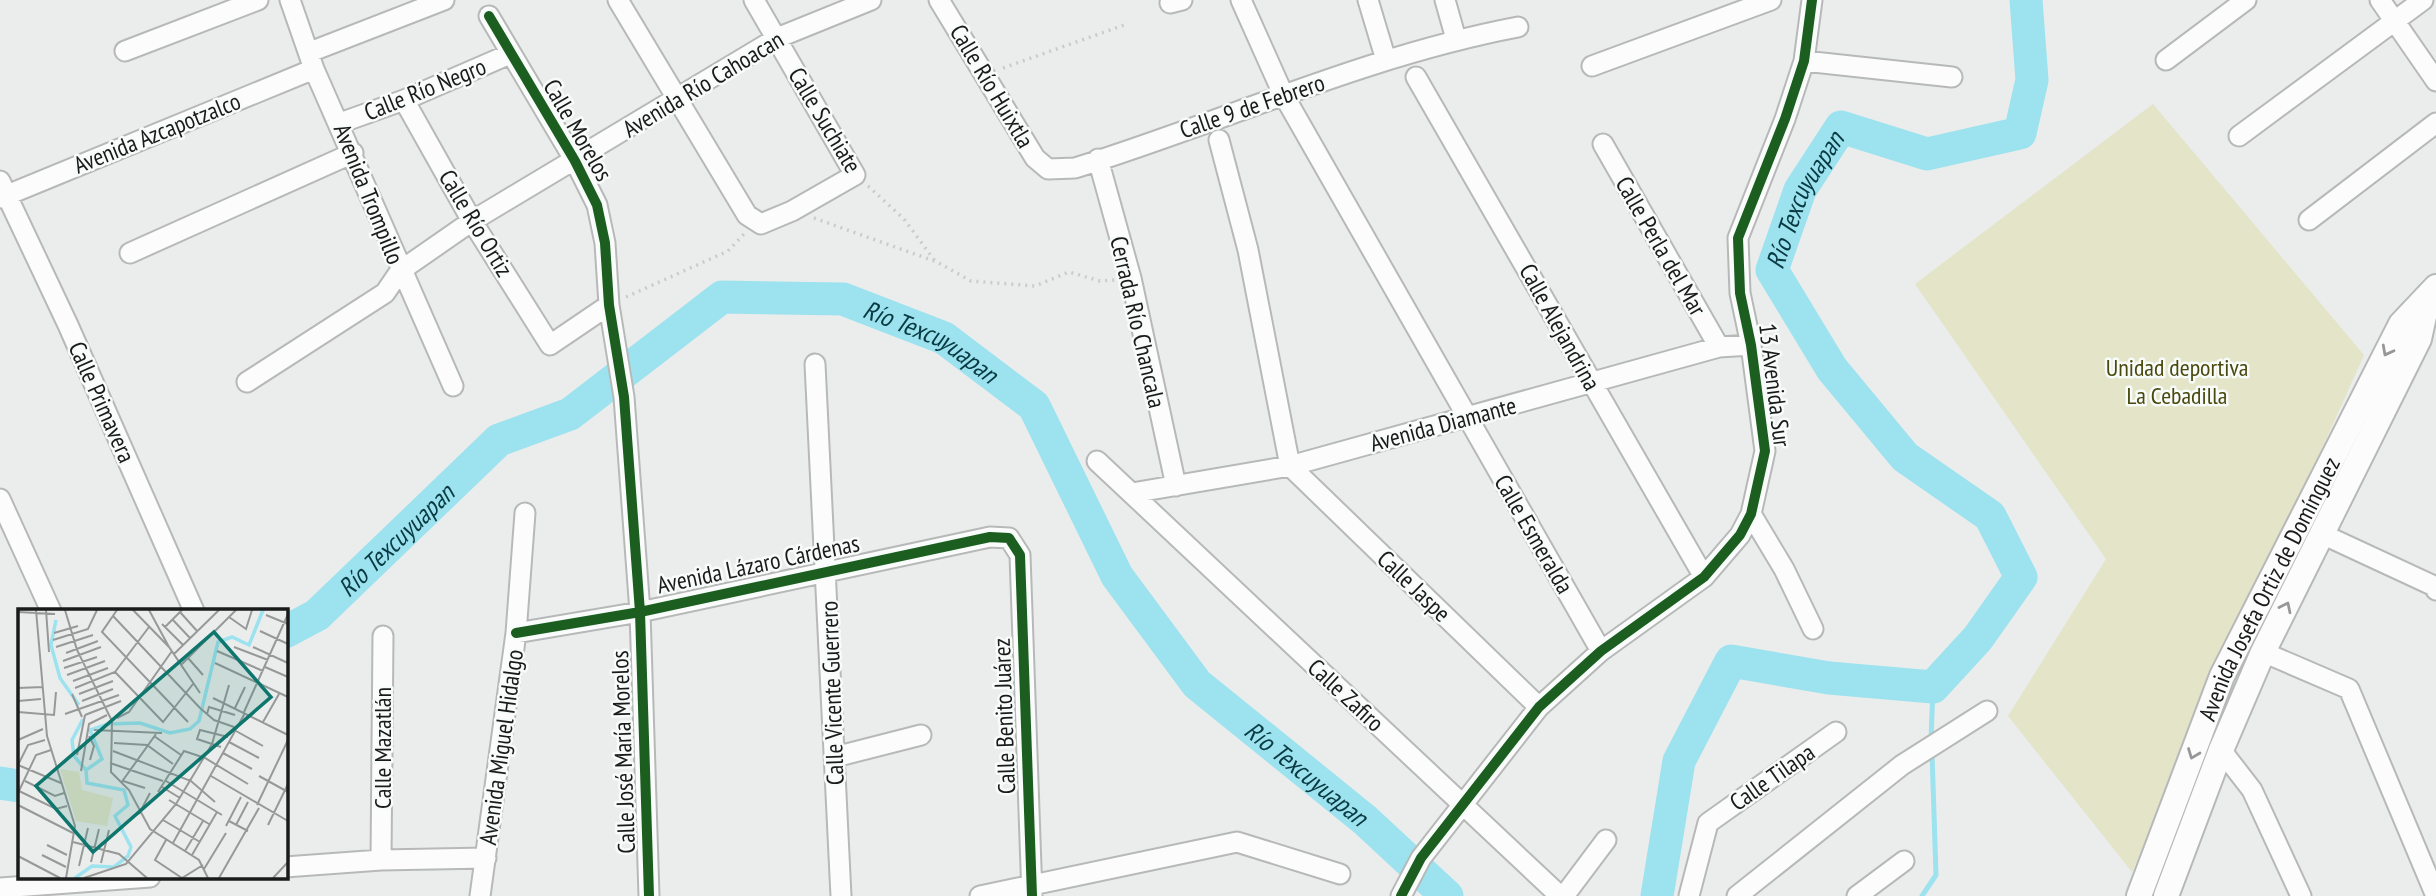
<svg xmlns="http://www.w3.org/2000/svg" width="2436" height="896" font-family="'PT Sans Narrow',sans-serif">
<rect width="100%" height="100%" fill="#ebedec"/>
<path fill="#e3e4c8" d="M2153,104l211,251 -232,517 -124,-156 98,-157 -191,-275z"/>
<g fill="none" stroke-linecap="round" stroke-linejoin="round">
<path stroke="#9ce2ef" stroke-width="5" d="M1931,740l2,-53
M1922,896l14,-21 -4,-122"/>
<g stroke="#9ce2ef" stroke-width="33">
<path id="s1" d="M285,632l32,-17 182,-175 71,-26 152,-117 121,2 101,39 90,68 83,170 80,108 168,136 82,76"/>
<path d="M0,783l19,3"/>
<path id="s2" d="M1657,896l22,-135 52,-100 98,17 104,9 45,-49 43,-61 -31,-61 -85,-59 -73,-88 -60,-99 28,-80 41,-63 86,27 93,-21 12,-53 -6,-80"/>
</g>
<g stroke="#b7b9b8" stroke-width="23">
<path id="minor" d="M290,0l24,69 139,317
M618,0l129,215 14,9 31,-13 63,-36 -101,-175
M939,0l96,158 13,11 27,-1c148,-46 290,-112 443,-141
M1241,0l42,94 318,557
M1368,0l18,60
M1445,0l11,39
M2380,0l56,81
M1170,3l12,-3
M489,16l86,145 22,44 8,38 4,62 15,92 16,215 9,284
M125,51l133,-51
M310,52l134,-52
M2166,60l80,-60
M1804,61l148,16
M1592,66l179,-66
M1416,77l288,500
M404,100l68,121 78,124 59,-40
M340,123l64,-23 106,-46
M2239,136l184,-136
M1219,140l29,110 42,216 249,241
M1603,144l116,203
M1098,159l33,119 45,208
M0,181l68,144 126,286
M0,198l314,-129
M2309,220l127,-97
M130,253l223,-100
M815,364l26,532
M247,382l138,-89 15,-22 72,-50 305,-183 94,-38
M1097,461l463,435
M1132,493l158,-27 429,-119 32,-2
M0,499l51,112
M1751,514l33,55 29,60
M2322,534l112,52 2,4
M516,633l124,-21 350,-75 19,1 11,17 12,341
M2263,652l86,37 87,207
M2221,750l31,40 49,106
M835,757l86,-22
M381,860l2,-224
M285,867l96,-7 105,-2
M0,888l150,-11
M480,896l36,-263 9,-120
M980,896l257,-54 103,32
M1401,896l20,-38 118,-151 62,-56 103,-74 36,-42 11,-21 14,-63 -14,-106 -11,-52 -2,-55 47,-119 19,-58 8,-61
M1564,896l42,-56
M1689,896l19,-73 128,-91
M1737,896l165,-131 85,-54
M1857,896l47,-35"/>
</g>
<g stroke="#b7b9b8" stroke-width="28">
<g id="major">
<path id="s3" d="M2139,896l83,-220 179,-352 35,-37"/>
<path d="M2166,896l55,-146 42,-98 156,-313 9,-41"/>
</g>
</g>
<path stroke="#cacbcb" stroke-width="3.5" stroke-dasharray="2 5" stroke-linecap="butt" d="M1003,68l124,-44
M868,186l36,33 31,42
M814,218l123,44 34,19 64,5 34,-14 31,9 15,-1
M626,297l102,-46 16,-17"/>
<use href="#minor" stroke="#fcfcfc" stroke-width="19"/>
<use href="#major" stroke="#fcfcfc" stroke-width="24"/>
<g stroke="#f7fbf9" stroke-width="15">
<path id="cycleway" d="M489,16l86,145 22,44 8,38 4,62 15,92 16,215 9,284
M516,633l124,-21 350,-75 19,1 11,17 12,341
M1401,896l20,-38 118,-151 62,-56 103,-74 36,-42 11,-21 14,-63 -14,-106 -11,-52 -2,-55 47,-119 19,-58 8,-61"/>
</g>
<use href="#cycleway" stroke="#1b5e20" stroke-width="10"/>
</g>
<defs><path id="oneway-chevron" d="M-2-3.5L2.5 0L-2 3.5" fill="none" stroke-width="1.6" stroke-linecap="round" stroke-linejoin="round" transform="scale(1.75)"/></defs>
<g stroke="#969796">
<use href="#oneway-chevron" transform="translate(2387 351) rotate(118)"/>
<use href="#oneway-chevron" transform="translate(2286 607) rotate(-64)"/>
<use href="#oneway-chevron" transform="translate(2193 754) rotate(111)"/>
</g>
<g text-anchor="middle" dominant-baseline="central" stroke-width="5" stroke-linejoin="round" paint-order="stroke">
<g font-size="24" fill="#191b1a" stroke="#f7fbf9">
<text transform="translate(703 84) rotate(-31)">Avenida Río Cahoacan</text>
<text transform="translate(992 86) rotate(59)">Calle Río Huixtla</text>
<text transform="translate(425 89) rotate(-22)">Calle Río Negro</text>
<text transform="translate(1252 106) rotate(-19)">Calle 9 de Febrero</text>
<text transform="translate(825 120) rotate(59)">Calle Suchiate</text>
<text transform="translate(578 130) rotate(60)">Calle Morelos</text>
<text transform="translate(157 133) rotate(-22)">Avenida Azcapotzalco</text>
<text transform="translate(369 194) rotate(68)">Avenida Trompillo</text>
<text transform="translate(476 223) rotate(59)">Calle Río Ortiz</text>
<text transform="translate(1661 246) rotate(60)">Calle Perla del Mar</text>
<text transform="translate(1138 322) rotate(77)">Cerrada Río Chancala</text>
<text transform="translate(1560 327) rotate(61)">Calle Alejandrina</text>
<text transform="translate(1775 385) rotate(83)">13 Avenida Sur</text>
<text transform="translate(102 402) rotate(66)">Calle Primavera</text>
<text transform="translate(1443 424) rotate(-15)">Avenida Diamante</text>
<text transform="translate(1534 534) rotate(60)">Calle Esmeralda</text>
<text transform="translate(758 564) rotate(-12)">Avenida Lázaro Cárdenas</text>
<text transform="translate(1414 586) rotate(44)">Calle Jaspe</text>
<text stroke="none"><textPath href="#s3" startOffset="334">Avenida Josefa Ortiz de Domínguez</textPath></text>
<text transform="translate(832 693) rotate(-92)">Calle Vicente Guerrero</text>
<text transform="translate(1346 695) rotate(43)">Calle Zafiro</text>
<text transform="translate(1004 716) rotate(-92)">Calle Benito Juárez</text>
<text transform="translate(501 747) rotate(-82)">Avenida Miguel Hidalgo</text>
<text transform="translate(382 748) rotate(-90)">Calle Mazatlán</text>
<text transform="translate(623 752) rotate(-92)">Calle José María Morelos</text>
<text transform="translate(1772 777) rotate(-35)">Calle Tilapa</text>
</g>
<g font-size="24" fill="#4a480d" stroke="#f7fbf9">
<text x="2177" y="367">Unidad deportiva<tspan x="2177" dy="28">La Cebadilla</tspan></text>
</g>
<g font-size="26" font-style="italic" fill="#093a42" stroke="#f7fbf9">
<text stroke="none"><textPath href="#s2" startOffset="1074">Río Texcuyuapan</textPath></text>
<text stroke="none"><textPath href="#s1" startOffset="775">Río Texcuyuapan</textPath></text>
<text stroke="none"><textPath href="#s1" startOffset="145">Río Texcuyuapan</textPath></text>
<text stroke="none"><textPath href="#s1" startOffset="1363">Río Texcuyuapan</textPath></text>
</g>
</g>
<g transform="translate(18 609)">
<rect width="270" height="270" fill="#ebedec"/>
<path d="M42,160l19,3 3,18 31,8 -6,28 -31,-5z" fill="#e3e4c8"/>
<path fill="none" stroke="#9ce2ef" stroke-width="3.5" d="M38,11l-5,25 9,33 19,27M65,110l-11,21 2,16 12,14M57,269l17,-12 22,1 14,-11 3,-9 -16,-31 13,-11 -4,-15 -37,-7 -1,-13 16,-11 -12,-29 18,-6 32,-1 30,10 20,-4 9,-8 19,-79 14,-5 17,8 14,-35"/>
<path fill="none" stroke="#979998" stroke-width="2" d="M18,1l11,126 28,90 -9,52M28,1l3,42M47,1l12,40 35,71 -1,51 18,18 21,39 49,31 9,18M99,1l-15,22 86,90M115,1l36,37 31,46M131,1l20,37M0,3l37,2M162,3l17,19M248,6l22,9M95,7l87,92 14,12 20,7M211,8l17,12 6,-19M154,10l18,19M144,15l21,21M147,18l17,-17M242,22l28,13M36,24l24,-7M35,31l35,-11 9,-19M38,38l37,-12M216,38l34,13M235,38l35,16M199,42l46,20M48,44l32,-12M156,45l45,-44M170,49l15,17M45,52l38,-14M197,54l73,34M163,56l55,-55M247,58l23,10M46,59l33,-11M97,63l48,50 30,-38M49,66l38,-14M55,72l35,-13M0,79l25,-1M57,79l40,-16 34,-45M54,85l10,23M61,85l34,-13M195,89l75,37M0,92l23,-2M64,92l31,-12M217,99l10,-21M0,103l36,3 2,-23M226,103l44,-98M47,105l54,-19M189,105l2,-7 26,8M67,106l36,-14M99,109l12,-6 43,-61M245,113l16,-28M76,121l68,3M218,122l27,15M71,127l5,10 -4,14M136,127l27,19M0,131l25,-11M211,133l30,16M96,134l33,2 26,19M203,138l-24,-8 3,-9 28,7M95,142l78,30 24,21M205,144l29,16M59,146l8,-40M92,154l53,18M0,156l43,18M0,156l10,-20 17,-5M63,162l8,-47 18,-9M193,167l77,45M241,167l29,16M7,172l30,15 9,-3M105,172l22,7M148,172l56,34M103,174l35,-49M144,178l18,11M1,182l37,18 11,-3M140,183l26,-41 21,7 43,26M0,184l18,-38 15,-5M151,191l40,24M0,196l55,28M239,196l31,-65M121,205l11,-21M145,211l37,22M211,212l19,10M218,216l12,-23M250,216l20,-41M208,217l15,-29M148,231l-11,20 27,18 21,-13M55,233l46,12 28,24M155,234l72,-130M29,236l20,10M167,242l18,-30M24,246l24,12M174,246l25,-43M0,247l42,22M73,253l8,-33M83,254l8,-33M61,257l9,-38M186,260l22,-36M66,269l42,-14 50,-60 36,-60 17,-59M201,269l40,-70M255,269l15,-16"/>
<path fill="#0f766e" fill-opacity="0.15" stroke="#0f766e" stroke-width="3.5" d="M196,23l57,65 -178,155 -57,-66z"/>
<rect width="270" height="270" fill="none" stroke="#191b1a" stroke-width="3.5"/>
</g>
</svg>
